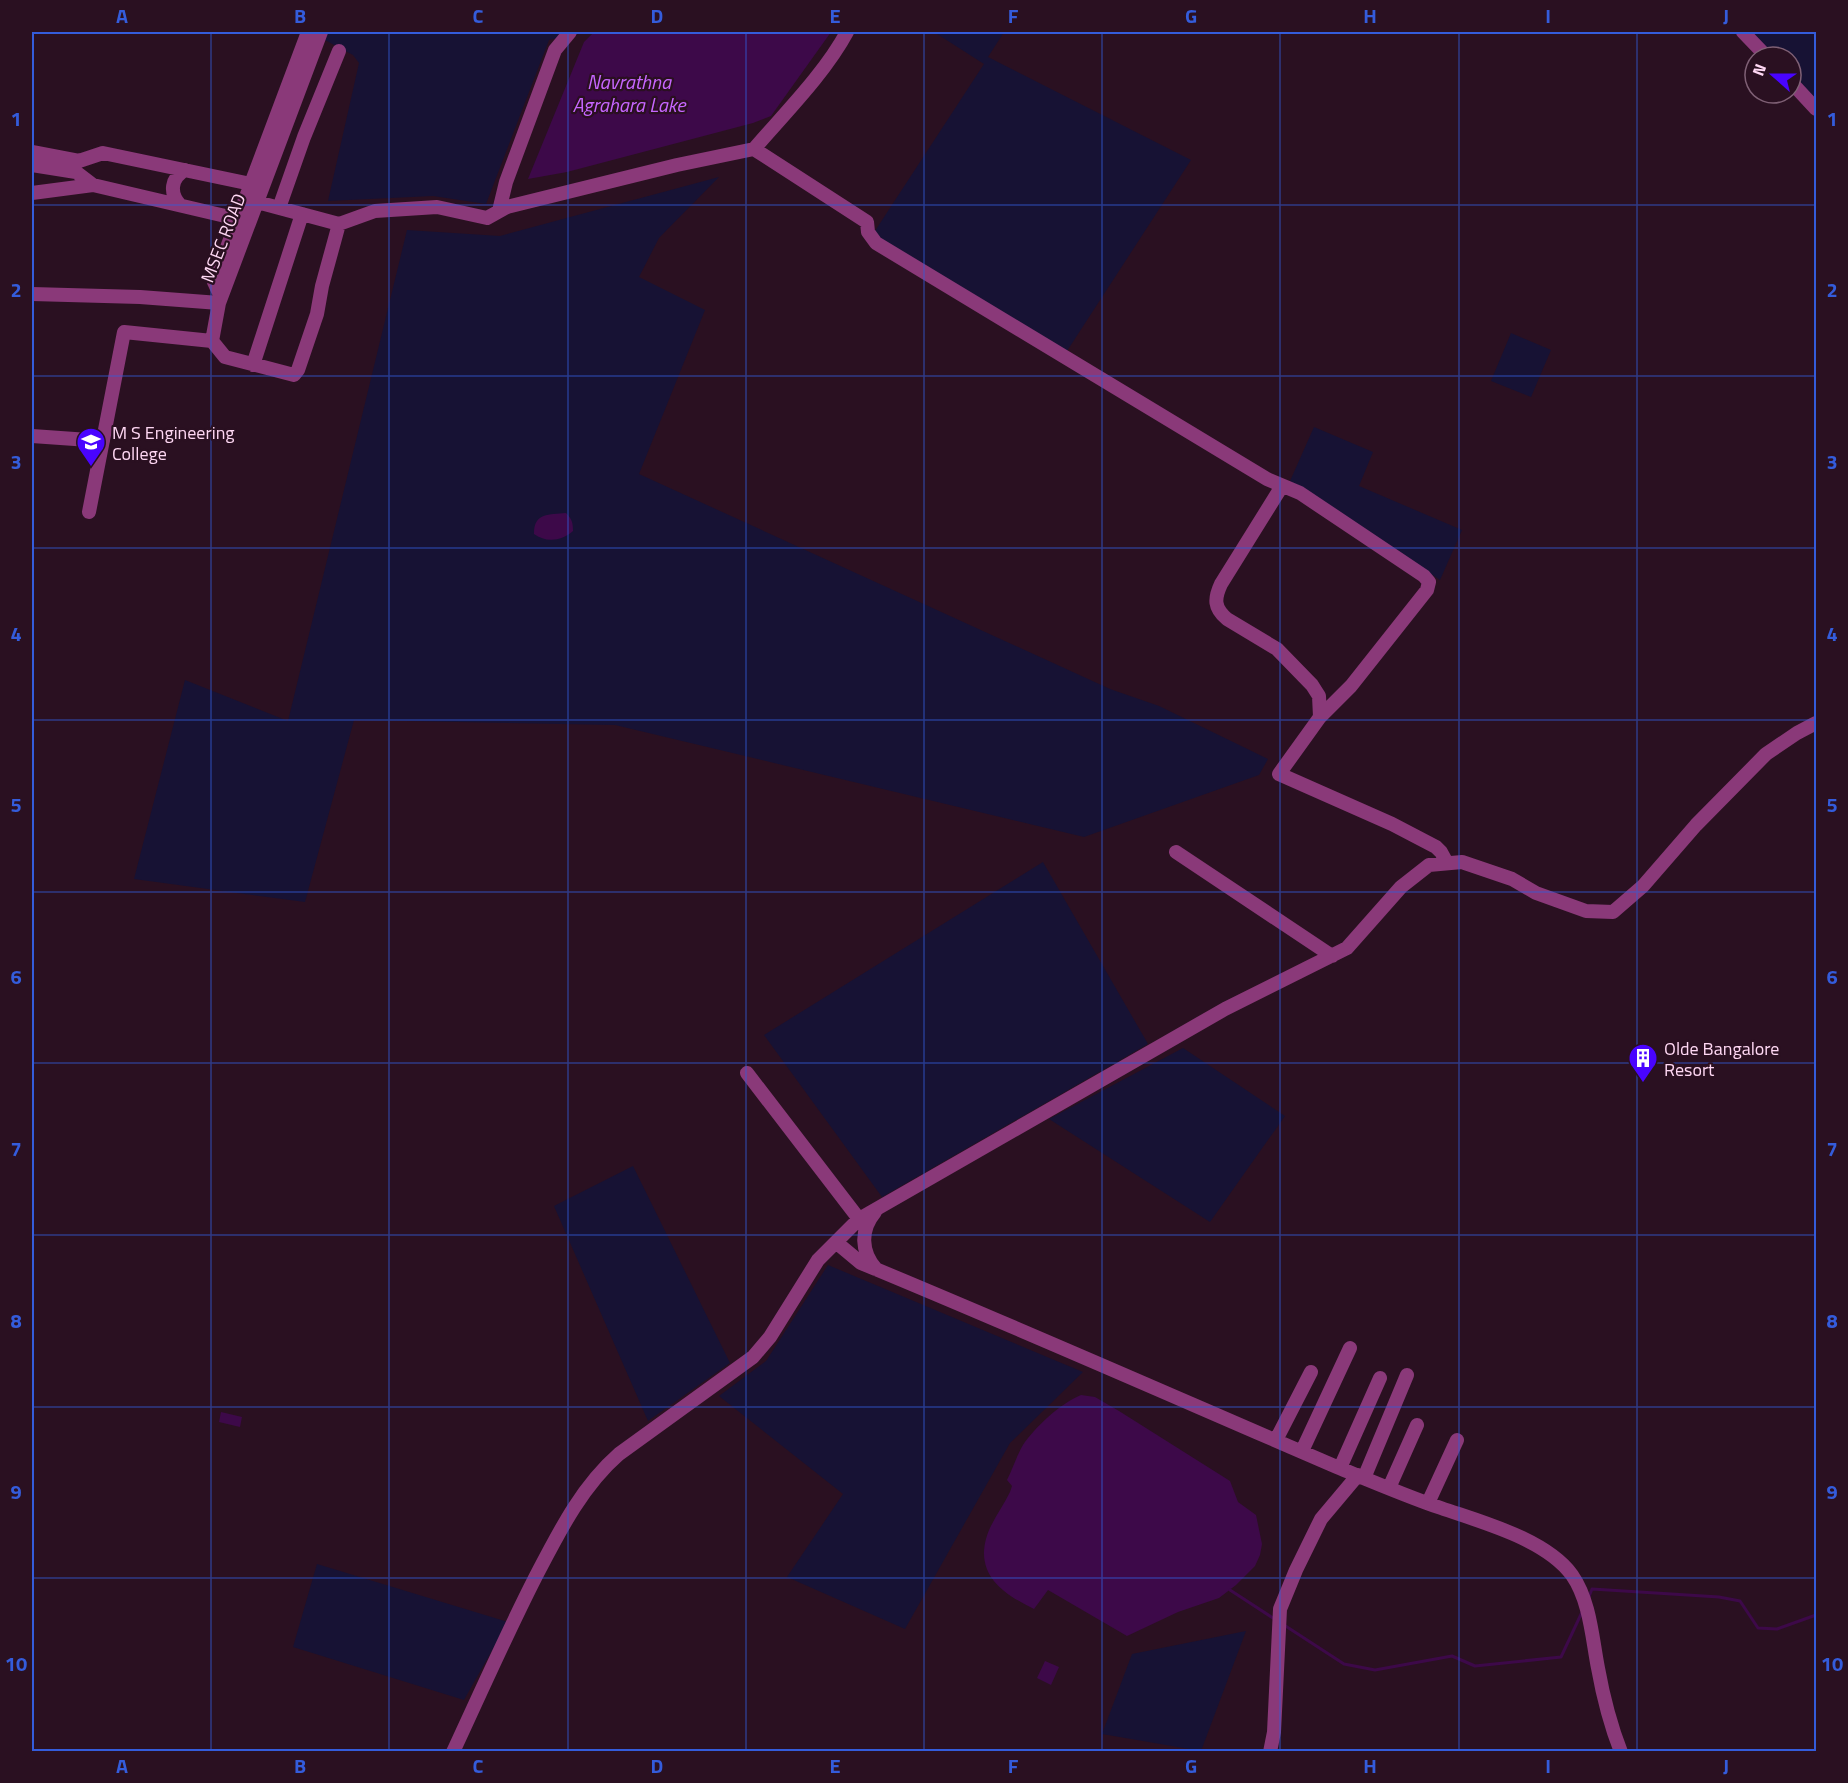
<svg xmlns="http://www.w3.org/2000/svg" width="1848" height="1783" font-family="'Titillium Web',sans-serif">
<rect width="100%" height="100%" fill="#2a1021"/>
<path fill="#171234" d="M326,32h257l-34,8 -63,164 -53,-8 -105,5 31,-138 -6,-8 -30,-16z
M934,32h70l-16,25 203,103 -124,191 -194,-117 111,-170z
M1760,32h56v71l-25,-26v-20h-19l-20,-20z
M719,177l-60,61 -20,39 66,33 -66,164 471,215 49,17 109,53 -9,16 -175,62 -469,-112 -261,-5 -49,182 -171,-23 51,-199 103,41 119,-491 93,6z
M1511,333l40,17 -20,47 -40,-16z
M1314,427l59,25 -14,34 103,44 -22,50 -150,-99z
M1043,862l105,182 -266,153 -118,-162z
M1183,1048l102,68 -75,106 -161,-103z
M633,1166l97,197 -82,58 -94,-215z
M828,1265l255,107 -73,71 -105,186 -118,-52 56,-83 -124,-98 47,-35z
M317,1564l191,58 -44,78 -171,-53z
M1246,1631l-45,120 -99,-17 30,-80z"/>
<path fill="#3d0949" d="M594,32h237l-60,84 -18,7 -186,49 -39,7 56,-137z
M566,513c6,6 7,10 7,18 -11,10 -27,12 -39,3 0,-22 15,-19 32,-21z
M1081,1395l14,2 24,14 111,70 8,21 18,13 6,29 -2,11 -5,11 -19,19 -17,13 -41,14 -51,24 -79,-46 -14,19c-29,-14 -58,-33 -48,-70 4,-16 17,-32 24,-47l2,-6 -5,-6c6,-12 10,-25 16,-35 12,-18 38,-42 58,-50z
M221,1412l21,5 -2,10 -21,-5z
M1045,1661l14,6 -8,18 -14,-7z"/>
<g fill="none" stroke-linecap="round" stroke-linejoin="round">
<path stroke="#3d0949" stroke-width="3" d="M1230,1590l46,30
M1588,1599l4,-10 127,8 21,4 18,27 19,1 39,-14
M1284,1625l60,39 31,6 77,-14 23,10 86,-9 22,-47"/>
<path stroke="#8a3979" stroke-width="14" d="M1743,32l24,25
M1791,82l25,27
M754,149c31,-36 71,-76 93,-117
M32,152l47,9 24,-8 148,31
M32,165l44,7 17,13 145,34
M32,193l61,-8
M180,205c-11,-12 -9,-27 5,-35
M279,208l25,-71 35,-86
M499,211l7,-29 49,-132 15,-18
M339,224l36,-13 62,-4 50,11 20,-11 170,-42 77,-16 113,73 1,10 8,11 391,236 33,14 124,83 5,6 -2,8 -76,96 -31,31 -41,57 113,50 44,23 5,5 6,11
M32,294l108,3 79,6 -7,38 13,16 69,18 4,-5 19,-56 5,-28 17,-62 -82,-22
M221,297l-7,-15 94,-250
M219,303l102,-271
M253,365l49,-151
M32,436l71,5
M1282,486l-61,98c-7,15 -7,24 6,35l50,30 35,36 7,11 1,21
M89,512l35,-180 88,9
M1176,852l156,104
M747,1073l112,146
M875,1212c-15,18 -14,40 1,57
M837,1243l24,20c160,66 318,136 476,204 34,14 69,29 104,41 40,14 105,31 131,67 18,26 20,62 26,93 5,28 12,56 23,84
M1276,1440l35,-68
M1302,1451l48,-103
M1340,1468l40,-90
M1364,1478l43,-103
M1389,1488l28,-63
M1428,1503l29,-63
M453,1752c27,-58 53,-117 82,-174 23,-44 46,-91 84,-124l134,-97 17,-20 48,-77 41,-41 366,-210 122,-61 54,-61 28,-22 33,-3 50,17 24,14 50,18 27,1 30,-26 53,-61 70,-71 31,-21 19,-10
M1270,1752l4,-20 6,-123 16,-39 25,-51 37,-44"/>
</g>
<path fill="none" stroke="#345cdb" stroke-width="1.5" stroke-opacity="0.55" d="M211,32v1720M389,32v1720M568,32v1720M746,32v1720M924,32v1720M1102,32v1720M1280,32v1720M1459,32v1720M1637,32v1720M32,205h1784M32,376h1784M32,548h1784M32,720h1784M32,892h1784M32,1063h1784M32,1235h1784M32,1407h1784M32,1578h1784"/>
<defs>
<g id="university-pin" transform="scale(1.5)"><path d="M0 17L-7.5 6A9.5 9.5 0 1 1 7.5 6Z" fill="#4904ff" stroke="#2a1021"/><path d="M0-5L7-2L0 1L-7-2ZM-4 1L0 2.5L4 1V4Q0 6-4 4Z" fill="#fff"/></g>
<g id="building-pin" transform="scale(1.5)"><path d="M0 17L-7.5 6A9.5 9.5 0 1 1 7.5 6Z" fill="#4904ff" stroke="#2a1021"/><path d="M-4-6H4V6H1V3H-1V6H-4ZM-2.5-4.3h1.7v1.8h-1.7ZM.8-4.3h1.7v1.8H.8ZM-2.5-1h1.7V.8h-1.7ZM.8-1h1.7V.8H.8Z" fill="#fff"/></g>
</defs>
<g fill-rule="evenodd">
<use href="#university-pin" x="91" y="442"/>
<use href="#building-pin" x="1643" y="1058"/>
</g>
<g text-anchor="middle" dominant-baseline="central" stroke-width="4.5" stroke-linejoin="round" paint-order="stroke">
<g font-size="18" fill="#ffd8f4" stroke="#2a1021">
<text transform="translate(223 238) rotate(-69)">MSEC ROAD</text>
</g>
<g font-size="18" fill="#ffd8f4" stroke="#2a1021" text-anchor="start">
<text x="112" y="432">M S Engineering<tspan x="112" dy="21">College</tspan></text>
<text x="1664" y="1048">Olde Bangalore<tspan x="1664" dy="21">Resort</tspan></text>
</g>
<g font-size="20" font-style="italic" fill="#c766ff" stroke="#2a1021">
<text x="629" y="81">Navrathna<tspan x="629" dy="23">Agrahara Lake</tspan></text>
</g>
</g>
<rect width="1848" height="1783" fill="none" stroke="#2a1021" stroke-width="66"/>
<g transform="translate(1773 75) rotate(291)"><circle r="28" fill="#2a1021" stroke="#7f6075" stroke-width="1.5"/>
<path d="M0-4.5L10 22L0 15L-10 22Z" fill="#4904ff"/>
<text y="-9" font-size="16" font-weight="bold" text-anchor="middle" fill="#ffd8f4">N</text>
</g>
<rect x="33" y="33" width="1782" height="1717" fill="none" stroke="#345cdb" stroke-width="2"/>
<g font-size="20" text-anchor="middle" font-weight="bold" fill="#345cdb">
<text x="122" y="23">A</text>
<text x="300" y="23">B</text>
<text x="478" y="23">C</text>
<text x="657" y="23">D</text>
<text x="835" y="23">E</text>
<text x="1013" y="23">F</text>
<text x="1191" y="23">G</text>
<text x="1370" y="23">H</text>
<text x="1548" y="23">I</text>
<text x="1726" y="23">J</text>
<text x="16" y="126">1</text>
<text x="1832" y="126">1</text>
<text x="16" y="297">2</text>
<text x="1832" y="297">2</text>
<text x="16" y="469">3</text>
<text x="1832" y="469">3</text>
<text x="16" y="641">4</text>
<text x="1832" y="641">4</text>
<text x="16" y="812">5</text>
<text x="1832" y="812">5</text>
<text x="16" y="984">6</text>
<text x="1832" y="984">6</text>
<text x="16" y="1156">7</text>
<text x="1832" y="1156">7</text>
<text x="16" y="1328">8</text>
<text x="1832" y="1328">8</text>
<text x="16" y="1499">9</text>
<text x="1832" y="1499">9</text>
<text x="16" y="1671">10</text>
<text x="1832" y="1671">10</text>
<text x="122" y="1773">A</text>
<text x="300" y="1773">B</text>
<text x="478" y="1773">C</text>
<text x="657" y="1773">D</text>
<text x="835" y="1773">E</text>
<text x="1013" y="1773">F</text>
<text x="1191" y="1773">G</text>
<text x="1370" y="1773">H</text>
<text x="1548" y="1773">I</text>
<text x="1726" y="1773">J</text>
</g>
</svg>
